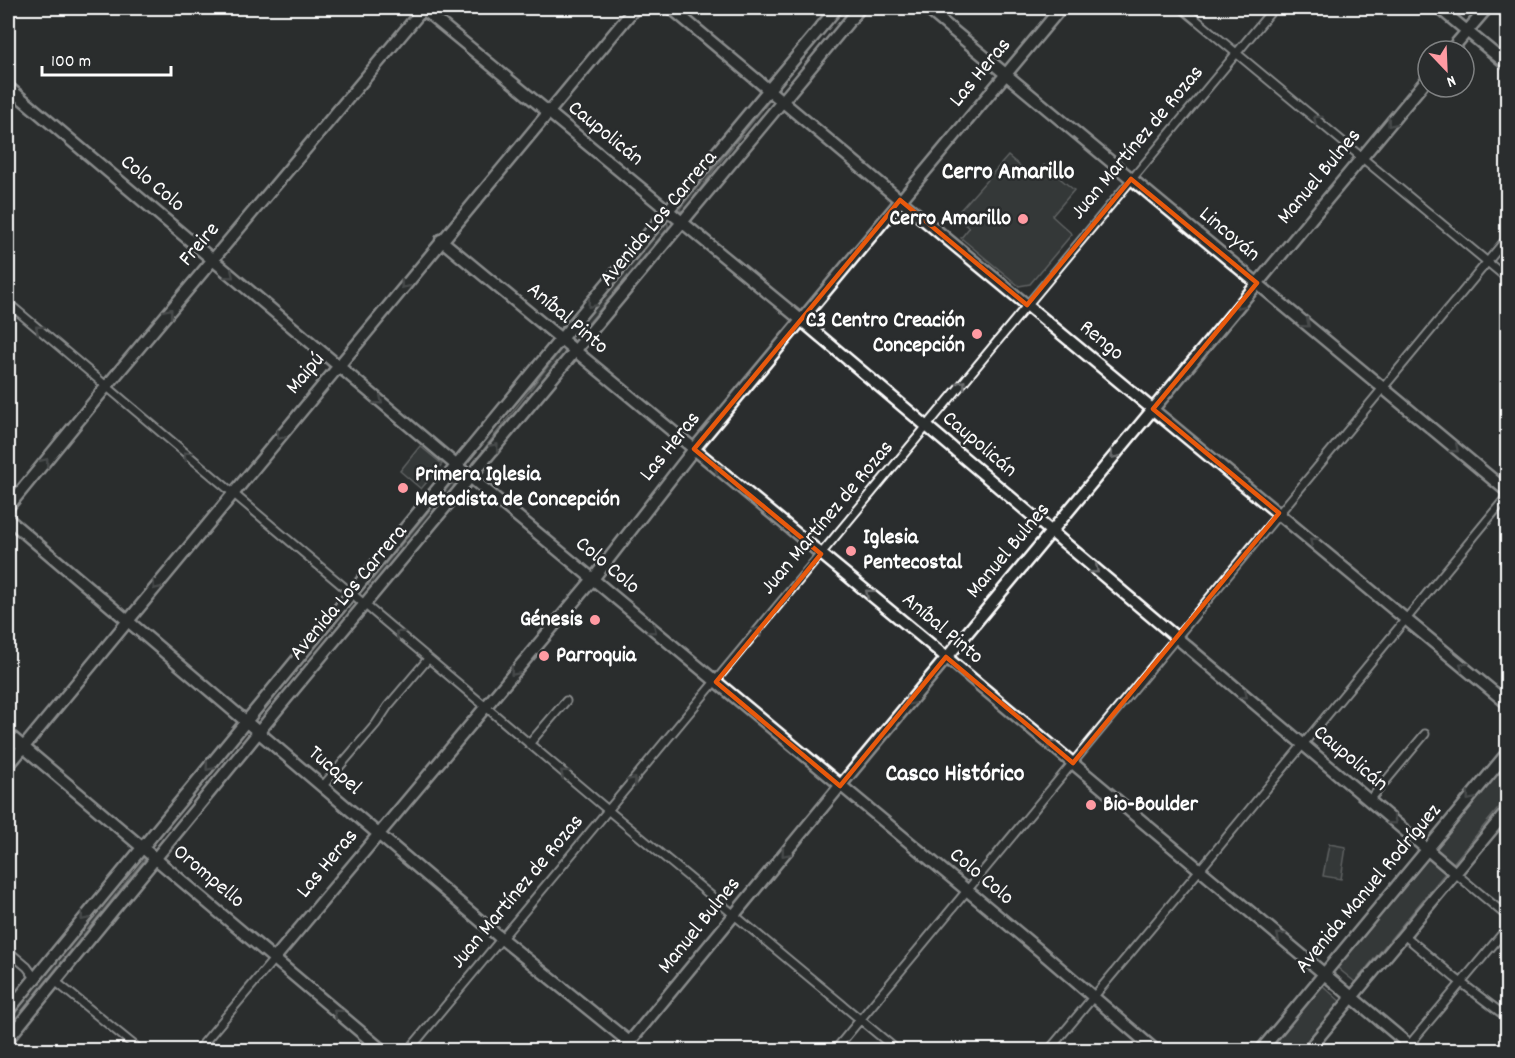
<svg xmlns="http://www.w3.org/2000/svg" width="1515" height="1058" font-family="Dekko,sans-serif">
<rect width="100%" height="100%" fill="#2a2d2e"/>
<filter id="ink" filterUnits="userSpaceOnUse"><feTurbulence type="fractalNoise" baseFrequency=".0167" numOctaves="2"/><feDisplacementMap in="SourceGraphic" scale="12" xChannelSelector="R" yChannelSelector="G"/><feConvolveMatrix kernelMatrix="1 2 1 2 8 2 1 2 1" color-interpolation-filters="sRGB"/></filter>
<g filter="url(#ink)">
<path fill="#414445" stroke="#a0a2a2" stroke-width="1.5" d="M770,100l-54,67 -31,43 -4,1 -1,-2 1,-2z
M1008,156l25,21 11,-12 30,25 -22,26 20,18 -42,50 -11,2 -58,-48 8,-10 -14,-12z
M666,223l2,1v4l-87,104h-4l2,-5z
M562,348l3,1 -1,5 -93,112z
M420,446l22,18 -21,25 -21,-18z
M451,484l4,1 -84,102 -3,-2z
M1507,759v39l-152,184 -21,-17z
M1329,844l17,3 -5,32 -18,-3z
M145,855l-1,5 -136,168v-7z
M1321,984l21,19 -40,47h-34z"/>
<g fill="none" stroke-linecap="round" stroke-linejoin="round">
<g stroke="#fff" stroke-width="11">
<path id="street" d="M1182,8l326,271
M8,303l601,508 288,239
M529,744l37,-43
M322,787l54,-63 12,-18 40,-47
M1369,801l56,-67
M1455,873l53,44
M1404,935l51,43 53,40
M8,951l19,16 8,11
M55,981l85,69
M1409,1045l99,-118
M198,1050l76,-91
M409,1050l865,-1042
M835,1050l673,-813
M1049,1050l159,-190 300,-365"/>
</g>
<g stroke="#fff" stroke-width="15">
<path id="secondary" d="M671,8l229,192 608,504
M926,8l582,484
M1439,8l69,57
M423,9l378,311 654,553
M1450,51l37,-43
M8,87l462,390 570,474 115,99
M441,240l505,417 469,393
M8,507l98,-120 318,-379
M8,519l489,416 142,115
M8,734l374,316
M8,766l627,-758
M274,959l319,-380 101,-130 367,-441
M623,1050l222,-270 583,-702
M1261,1050l247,-298
M1308,1050l200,-240"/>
</g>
<g stroke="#fff" stroke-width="15">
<path id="primary" d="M8,1011l546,-664 283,-339
M8,1039l272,-333 580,-698"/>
</g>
<use href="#street" stroke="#2a2d2e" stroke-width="7"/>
<use href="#secondary" stroke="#2a2d2e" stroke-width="10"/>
<use href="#primary" stroke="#2a2d2e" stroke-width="10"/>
</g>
<defs><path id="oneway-chevron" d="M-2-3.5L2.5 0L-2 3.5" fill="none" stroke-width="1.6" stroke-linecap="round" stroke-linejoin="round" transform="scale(1.5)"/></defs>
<g stroke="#6a6c6d">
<use href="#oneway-chevron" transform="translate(1317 119) rotate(-140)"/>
<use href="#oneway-chevron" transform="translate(1391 123) rotate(130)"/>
<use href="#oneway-chevron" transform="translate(230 275) rotate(40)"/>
<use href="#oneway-chevron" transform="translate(404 285) rotate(130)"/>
<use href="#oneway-chevron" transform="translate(591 304) rotate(130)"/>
<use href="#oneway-chevron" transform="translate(1239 305) rotate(130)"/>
<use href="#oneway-chevron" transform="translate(169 312) rotate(-50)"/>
<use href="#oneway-chevron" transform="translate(1306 324) rotate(40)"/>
<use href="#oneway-chevron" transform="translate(39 329) rotate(-140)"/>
<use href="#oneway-chevron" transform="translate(962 384) rotate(-50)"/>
<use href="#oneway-chevron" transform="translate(379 401) rotate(40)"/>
<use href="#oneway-chevron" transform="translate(280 436) rotate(130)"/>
<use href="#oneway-chevron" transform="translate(495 447) rotate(-50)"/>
<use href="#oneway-chevron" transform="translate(1455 449) rotate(40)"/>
<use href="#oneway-chevron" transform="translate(187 455) rotate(-140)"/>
<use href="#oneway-chevron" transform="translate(1114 455) rotate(130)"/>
<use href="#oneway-chevron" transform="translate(45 462) rotate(-51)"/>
<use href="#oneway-chevron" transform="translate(718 469) rotate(-141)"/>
<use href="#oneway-chevron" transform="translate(1313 541) rotate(-140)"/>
<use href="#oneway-chevron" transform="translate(1095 570) rotate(40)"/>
<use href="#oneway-chevron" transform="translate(156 586) rotate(129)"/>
<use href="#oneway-chevron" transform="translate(869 593) rotate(-140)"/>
<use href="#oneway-chevron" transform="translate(653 630) rotate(40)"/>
<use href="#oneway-chevron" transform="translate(758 631) rotate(-50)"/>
<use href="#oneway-chevron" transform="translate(399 634) rotate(-140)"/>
<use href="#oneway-chevron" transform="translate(1463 666) rotate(-140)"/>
<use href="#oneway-chevron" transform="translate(514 672) rotate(130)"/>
<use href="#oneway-chevron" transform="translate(1244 695) rotate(40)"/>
<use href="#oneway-chevron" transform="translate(909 702) rotate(130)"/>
<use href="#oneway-chevron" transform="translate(1050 744) rotate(-140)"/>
<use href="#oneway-chevron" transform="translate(209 767) rotate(130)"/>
<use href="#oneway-chevron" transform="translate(564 773) rotate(-140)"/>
<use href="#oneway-chevron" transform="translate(633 781) rotate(-50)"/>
<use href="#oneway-chevron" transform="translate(1470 797) rotate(130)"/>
<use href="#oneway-chevron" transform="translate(1393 821) rotate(40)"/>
<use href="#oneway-chevron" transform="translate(785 853) rotate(130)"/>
<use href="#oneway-chevron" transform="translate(84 917) rotate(130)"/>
<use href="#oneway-chevron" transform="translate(1280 936) rotate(-140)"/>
<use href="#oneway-chevron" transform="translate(337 1013) rotate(-140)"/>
</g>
</g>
<path d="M0 0H1515V1058H0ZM1131,179l126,104 -104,126 126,104 -206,250 -127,-106 -106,129 -124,-104 105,-128 -127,-105 206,-249 127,105z" fill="#2a2d2e" fill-opacity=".55" fill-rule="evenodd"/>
<path fill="none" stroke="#e8590c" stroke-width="4.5" stroke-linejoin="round" d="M1131,179l126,104 -104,126 126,104 -206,250 -127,-106 -106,129 -124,-104 105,-128 -127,-105 206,-249 127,105z"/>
<g fill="#ff9aa2" stroke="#2a2d2e" stroke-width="2">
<circle cx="1023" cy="219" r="6"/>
<circle cx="977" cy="334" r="6"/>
<circle cx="403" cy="488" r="6"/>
<circle cx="851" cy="551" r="6"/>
<circle cx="595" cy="620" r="6"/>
<circle cx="544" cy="656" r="6"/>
<circle cx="1091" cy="805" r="6"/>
</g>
<g text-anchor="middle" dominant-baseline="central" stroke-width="5" stroke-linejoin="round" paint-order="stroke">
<g font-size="22" fill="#fff" stroke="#2a2d2e">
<text transform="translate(981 73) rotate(-50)">Las Heras</text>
<text transform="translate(605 134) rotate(39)">Caupolicán</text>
<text transform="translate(1138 143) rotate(-50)">Juan Martínez de Rozas</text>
<text transform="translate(1320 177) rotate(-50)">Manuel Bulnes</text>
<text transform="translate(152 184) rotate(40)">Colo Colo</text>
<text transform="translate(659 219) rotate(-50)">Avenida Los Carrera</text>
<text transform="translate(1229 235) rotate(40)">Lincoyán</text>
<text transform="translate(200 245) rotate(-50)">Freire</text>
<text transform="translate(567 319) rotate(40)">Aníbal Pinto</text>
<text transform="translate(1101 341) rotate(40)">Rengo</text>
<text transform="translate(306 374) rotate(-50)">Maipú</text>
<text transform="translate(979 445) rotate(40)">Caupolicán</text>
<text transform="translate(671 447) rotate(-51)">Las Heras</text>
<text transform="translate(828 518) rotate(-50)">Juan Martínez de Rozas</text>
<text transform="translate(1009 551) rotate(-50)">Manuel Bulnes</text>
<text transform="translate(607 566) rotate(40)">Colo Colo</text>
<text transform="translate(349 593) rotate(-50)">Avenida Los Carrera</text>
<text transform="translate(942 629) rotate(40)">Aníbal Pinto</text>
<text transform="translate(1350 759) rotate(40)">Caupolicán</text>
<text transform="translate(334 771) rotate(41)">Tucapel</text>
<text transform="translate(328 864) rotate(-50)">Las Heras</text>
<text transform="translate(208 877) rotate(40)">Orompello</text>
<text transform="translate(981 877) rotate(40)">Colo Colo</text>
<text transform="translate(1369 889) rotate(-50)">Avenida Manuel Rodríguez</text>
<text transform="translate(518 892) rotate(-50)">Juan Martínez de Rozas</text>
<text transform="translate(700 926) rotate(-51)">Manuel Bulnes</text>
</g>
<g font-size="22" font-weight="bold" fill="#fff" stroke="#2a2d2e" text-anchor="start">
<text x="1011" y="219" text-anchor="end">Cerro Amarillo</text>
<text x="965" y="321" text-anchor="end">C3 Centro Creación<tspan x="965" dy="25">Concepción</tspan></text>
<text x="415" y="475">Primera Iglesia<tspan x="415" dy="25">Metodista de Concepción</tspan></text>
<text x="863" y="538">Iglesia<tspan x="863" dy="25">Pentecostal</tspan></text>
<text x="583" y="620" text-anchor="end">Génesis</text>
<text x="556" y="656">Parroquia</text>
<text x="1103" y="805">Bio-Boulder</text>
</g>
<g font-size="24" font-weight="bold" fill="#fff" stroke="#2a2d2e">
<text x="1008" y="173">Cerro Amarillo</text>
<text x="955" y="775">Casco Histórico</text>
</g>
</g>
<rect width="1515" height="1058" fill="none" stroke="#2a2d2e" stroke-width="30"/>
<rect x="15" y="15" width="1485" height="1028" fill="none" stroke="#fff" stroke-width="2" filter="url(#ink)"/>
<g transform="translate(1446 69) rotate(157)"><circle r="28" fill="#2a2d2e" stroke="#7f8182" stroke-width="1.5"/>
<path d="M0-4.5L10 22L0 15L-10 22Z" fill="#ff9aa2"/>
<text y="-9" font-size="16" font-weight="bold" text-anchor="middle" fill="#ffffff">N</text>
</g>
<path d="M42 66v9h129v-9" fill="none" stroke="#ffffff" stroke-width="3"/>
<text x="51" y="66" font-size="18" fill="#ffffff" stroke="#2a2d2e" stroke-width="4.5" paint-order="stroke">100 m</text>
</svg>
